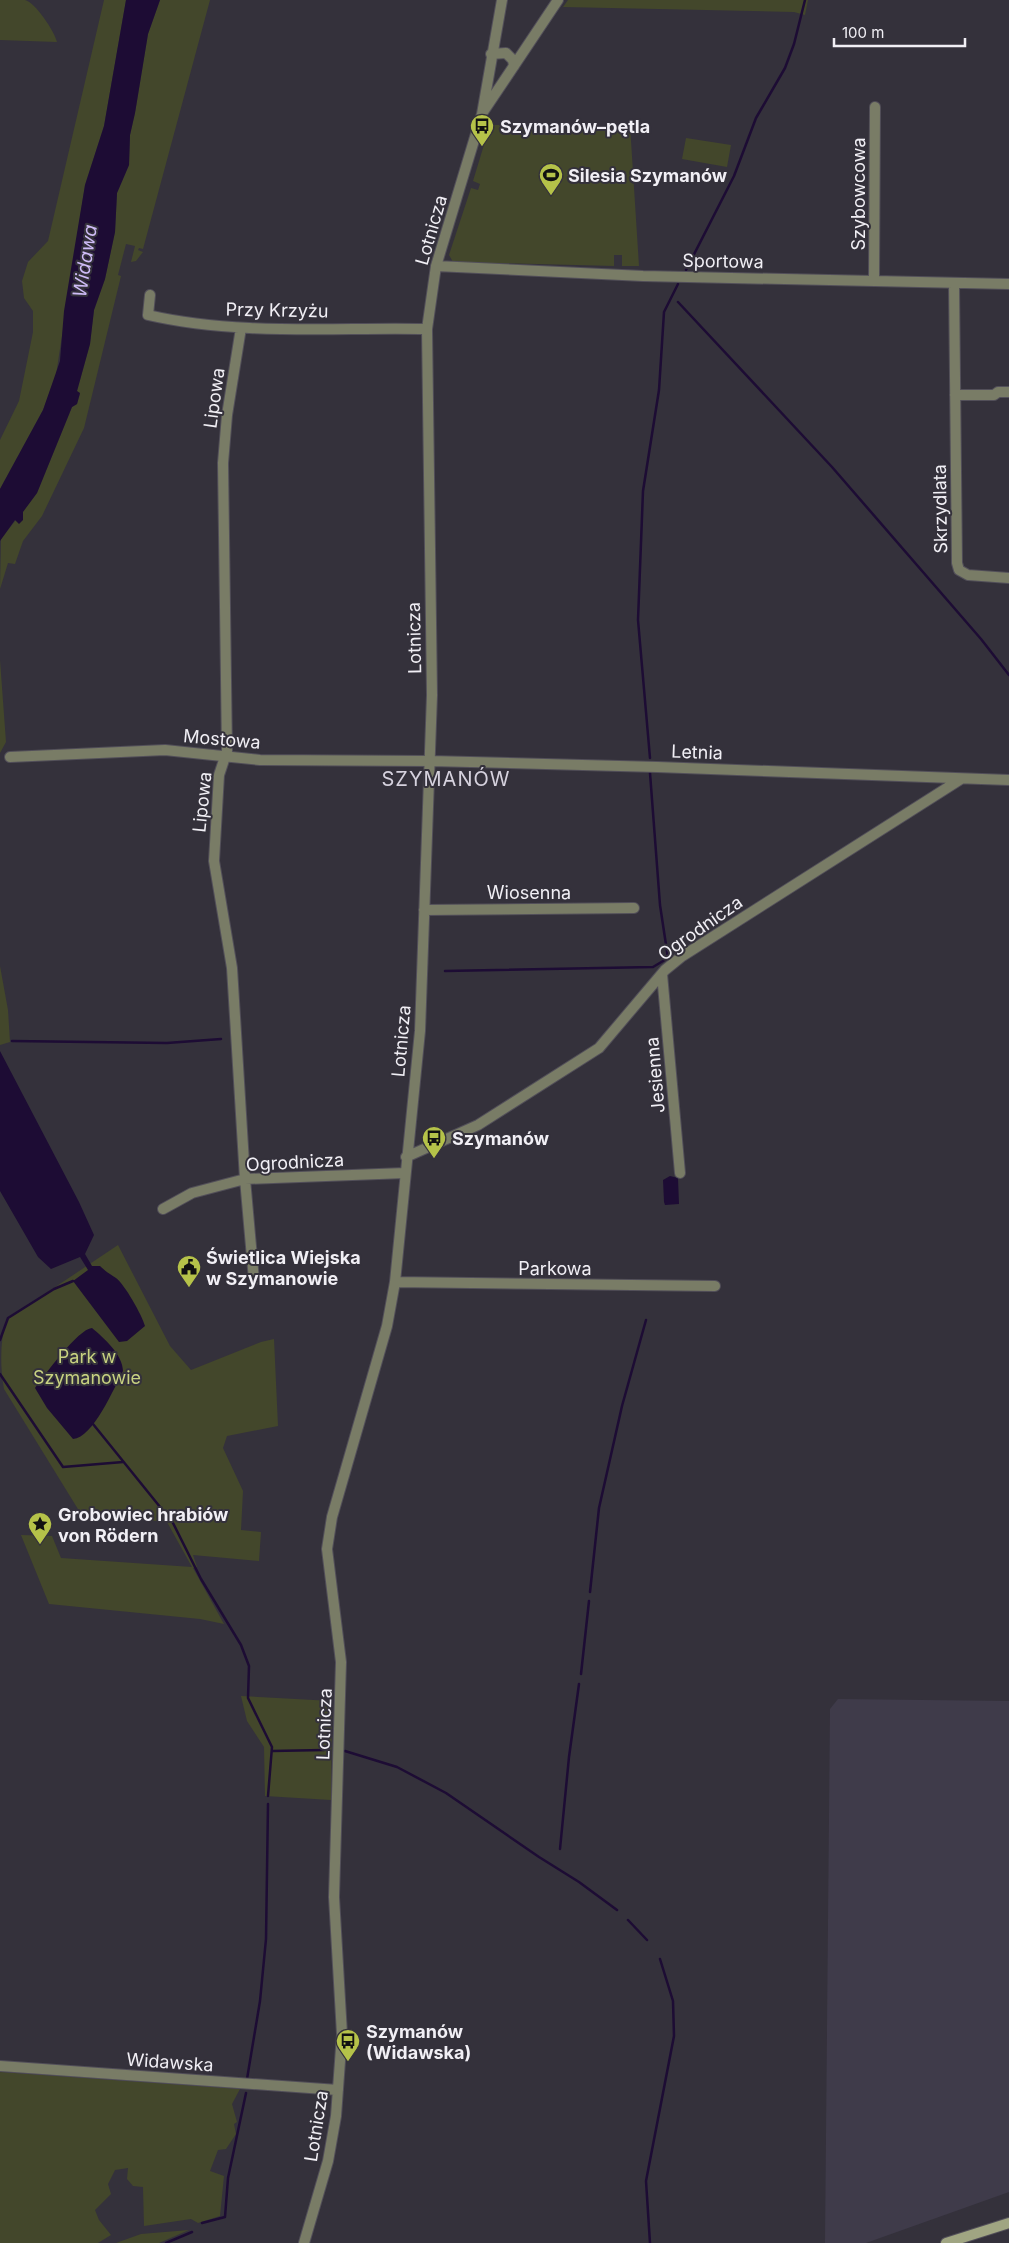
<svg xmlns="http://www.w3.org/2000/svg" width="1009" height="2243" font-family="Inter,sans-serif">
<rect width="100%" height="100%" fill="#34313b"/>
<path fill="#3f3b4a" d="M838,1699l171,2v491l-143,51h-41l5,-534z"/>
<path fill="#43472b" d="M0,0c8,0 17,0 25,0 10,2 30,32 32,42l-57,-2z
M104,0h22l-22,126 -19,59 -29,190 -13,35 -43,79v-49l19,-39 14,-69v-21l-9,-13 -2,-17 6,-19 20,-21z
M160,0h50l-67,249 -4,-1 -1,2 5,2 -7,9 -5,1 4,-16 -9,-2 -8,31 3,1 -37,152 -42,88 -19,25 -8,23 -7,-1 -8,26 1,-50 36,-46 35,-86 5,-3 3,-10 -3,-3 13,-47 4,-34 11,-31 10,-47 2,-39 12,-28 1,-30 5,-22 13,-79z
M568,0h240l-3,15 -11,-3 -231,-5z
M490,125h140l9,141h-17v-11h-8v11l-161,-4 -4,-7 22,-67 7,2 2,-6 -7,-3z
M686,138l45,7 -4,22 -45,-8z
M0,660l6,82 -6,11z
M0,966l8,44 2,32 -10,3z
M118,1245l52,101 21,24 70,-28 13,-3 4,87 -51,10 -4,12 20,43 -2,39 20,2 -2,29 -66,-6 4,12 -4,1 31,56 -24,-5 -151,-15 -28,-69 31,1 9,22 131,9 -25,-45 -86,-8 -77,-125c-4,-22 -4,-47 2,-69z
M241,1696l91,5 -1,99 -66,-4 -1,-49 -17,-26z
M0,2072l240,17 -8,15 5,18 -3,2 2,10 -10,15 -8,1 -8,21 14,5 -4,40 -22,7 -7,-4 -47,7 -1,-39 -10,-1 -6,-7 1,-11 -13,2 -7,14 3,10 -16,16 4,10 12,15 -13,8h-98z
M189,2230l-30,13h-43l25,-9z"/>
<path fill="#1d0c34" d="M126,0h34l-12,34 -13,79 -5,22 -1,30 -12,28 -2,39 -10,47 -11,31 -4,34 -13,47 3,2 -3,11 -5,3 -35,86 -14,19v8l-4,4 -4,-4 -15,21v-52l43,-79 17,-49 4,-50 21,-126 19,-59z
M0,1051l79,151 15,33 -9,19 7,12h8c6,6 10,8 16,12 9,7 26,37 29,48l-18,15 -8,1 -46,-61 15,-11 -8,-13 -29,12 -13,-12 -38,-66z
M670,1176l8,2 1,26 -14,1 -1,-3 -1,-22z
M92,1328c12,10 31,27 31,43 -9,17 -30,67 -50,68l-26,-31 -12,-20c9,-12 43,-59 57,-60z"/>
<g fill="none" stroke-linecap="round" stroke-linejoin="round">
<path stroke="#1d0c34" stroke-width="2.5" d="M686,270l48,-94 22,-58 29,-50 9,-24 11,-44
M678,302l154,165 149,172 28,36
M650,758l-12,-138 5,-129 16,-101 5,-78 14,-28
M445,971l208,-4 15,-9 -8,-53 -10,-132
M12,1041l155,2 54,-4
M0,1340l8,-22 46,-29 19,-8
M0,1374l63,93 60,-5
M93,1424l80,99 28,56 40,66 8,21 -1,32 24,49 -4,49
M590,1592l9,-84 23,-102 24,-86
M581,1674l8,-73
M272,1751l52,-1
M345,1751l52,16 49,26 93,64 40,25 38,28
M560,1849l9,-92 10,-73
M628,1920l19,20
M247,2079l13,-78 6,-62 2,-135
M202,2223l23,-6 3,-39 18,-85
M166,2243l26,-11
M650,2243l-4,-62 28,-145 -1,-35 -13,-42"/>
<g stroke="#524f59" stroke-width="12">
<path id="minor" d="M491,54l15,-1 7,7 1,6
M483,112l75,-112
M436,266l207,10 366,8
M874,281l1,-174
M954,283l3,280 2,7 9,5 41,3
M150,295l-2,20c91,21 187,12 279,14
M241,328l-14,87 -4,48 4,288 -8,24 -5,86 18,107 13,211 9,101
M955,395h39l4,-3h11
M10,757l155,-7 95,10 171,1 226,6 352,13
M424,910l210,-2
M662,974l18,199
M406,1157l72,-32 121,-77 66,-78 16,-13 280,-178
M163,1209l29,-16 53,-14 160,-6
M395,1282l320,4
M0,2066l338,24
M304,2243l24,-82 8,-45 6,-82 -8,-137 7,-235 -14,-113 5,-32 55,-191 8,-44 25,-251 12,-336 -5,-366 9,-63 46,-152 20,-114"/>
</g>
<g stroke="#524f59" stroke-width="12">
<path id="secondary" d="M946,2243l63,-20"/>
</g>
<use href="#minor" stroke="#797c66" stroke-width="10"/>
<use href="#secondary" stroke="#a0a582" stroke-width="10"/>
</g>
<defs>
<g id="bus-pin" transform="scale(1.25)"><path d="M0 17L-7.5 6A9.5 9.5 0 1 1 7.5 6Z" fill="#b5c249" stroke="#34313b"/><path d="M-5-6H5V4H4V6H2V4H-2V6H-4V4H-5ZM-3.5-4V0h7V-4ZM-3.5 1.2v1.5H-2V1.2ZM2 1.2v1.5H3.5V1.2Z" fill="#111"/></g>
<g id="stadium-pin" transform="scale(1.25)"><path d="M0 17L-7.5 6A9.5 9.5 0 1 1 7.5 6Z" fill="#b5c249" stroke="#34313b"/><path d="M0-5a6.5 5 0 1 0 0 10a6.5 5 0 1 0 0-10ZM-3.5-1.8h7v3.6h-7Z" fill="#111"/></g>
<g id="civic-pin" transform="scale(1.25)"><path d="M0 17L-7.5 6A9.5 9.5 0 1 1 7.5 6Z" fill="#b5c249" stroke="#34313b"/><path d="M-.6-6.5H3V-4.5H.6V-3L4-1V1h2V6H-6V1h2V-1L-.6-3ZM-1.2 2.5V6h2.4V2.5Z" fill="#111"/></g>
<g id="sight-pin" transform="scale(1.25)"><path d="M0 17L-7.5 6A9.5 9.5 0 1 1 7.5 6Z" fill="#b5c249" stroke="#34313b"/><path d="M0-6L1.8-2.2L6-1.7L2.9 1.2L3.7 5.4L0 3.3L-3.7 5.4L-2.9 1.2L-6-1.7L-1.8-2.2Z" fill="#111"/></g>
</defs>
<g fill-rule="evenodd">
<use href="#bus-pin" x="482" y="126"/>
<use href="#stadium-pin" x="551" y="175"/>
<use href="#bus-pin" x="434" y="1138"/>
<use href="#civic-pin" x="189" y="1267"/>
<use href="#sight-pin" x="40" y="1524"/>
<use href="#bus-pin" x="348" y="2041"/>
</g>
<g text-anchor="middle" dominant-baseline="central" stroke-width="4" stroke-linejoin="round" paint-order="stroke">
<g font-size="18" font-weight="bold" fill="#f1eff5" stroke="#34313b" text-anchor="start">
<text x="500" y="126">Szymanów–pętla</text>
<text x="568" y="175">Silesia Szymanów</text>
<text x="452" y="1138">Szymanów</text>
<text x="206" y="1257">Świetlica Wiejska<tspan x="206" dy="21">w Szymanowie</tspan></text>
<text x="58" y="1514">Grobowiec hrabiów<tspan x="58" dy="21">von Rödern</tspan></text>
<text x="366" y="2031">Szymanów<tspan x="366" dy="21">(Widawska)</tspan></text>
</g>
<g font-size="18" fill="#f1eff5" stroke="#34313b">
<text transform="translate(858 194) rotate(-90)">Szybowcowa</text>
<text transform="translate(431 230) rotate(-74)">Lotnicza</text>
<text transform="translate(723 261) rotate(1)">Sportowa</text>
<text transform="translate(277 310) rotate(1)">Przy Krzyżu</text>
<text transform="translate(214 398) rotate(-82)">Lipowa</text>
<text transform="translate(940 509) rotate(-91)">Skrzydlata</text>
<text transform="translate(414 638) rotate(-91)">Lotnicza</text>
<text transform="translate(222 739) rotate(5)">Mostowa</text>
<text transform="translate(697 752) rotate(2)">Letnia</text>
<text transform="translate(202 802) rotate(-84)">Lipowa</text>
<text x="529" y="892">Wiosenna</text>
<text transform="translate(700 928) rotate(-35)">Ogrodnicza</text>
<text transform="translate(401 1041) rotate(-85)">Lotnicza</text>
<text transform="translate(655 1075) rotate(-95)">Jesienna</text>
<text transform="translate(295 1162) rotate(-3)">Ogrodnicza</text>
<text x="555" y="1268">Parkowa</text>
<text transform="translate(324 1724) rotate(-88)">Lotnicza</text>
<text transform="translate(170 2062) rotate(4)">Widawska</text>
<text transform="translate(316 2126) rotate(-81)">Lotnicza</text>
</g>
<g font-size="18" fill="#c8d281" stroke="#34313b">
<text x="87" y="1356">Park w<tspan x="87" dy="21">Szymanowie</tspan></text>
</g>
<g font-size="19" font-style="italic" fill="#cfbcf7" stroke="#34313b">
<text transform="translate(85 261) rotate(-81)">Widawa</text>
</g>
<g font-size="20" letter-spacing="1" fill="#d6d2de" stroke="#34313b">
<text x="446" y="779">SZYMANÓW</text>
</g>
</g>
<path d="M834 38v8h131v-8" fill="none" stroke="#f1eff5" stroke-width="2.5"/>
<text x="842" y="38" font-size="15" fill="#f1eff5" stroke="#34313b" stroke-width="4" paint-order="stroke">100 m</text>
</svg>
